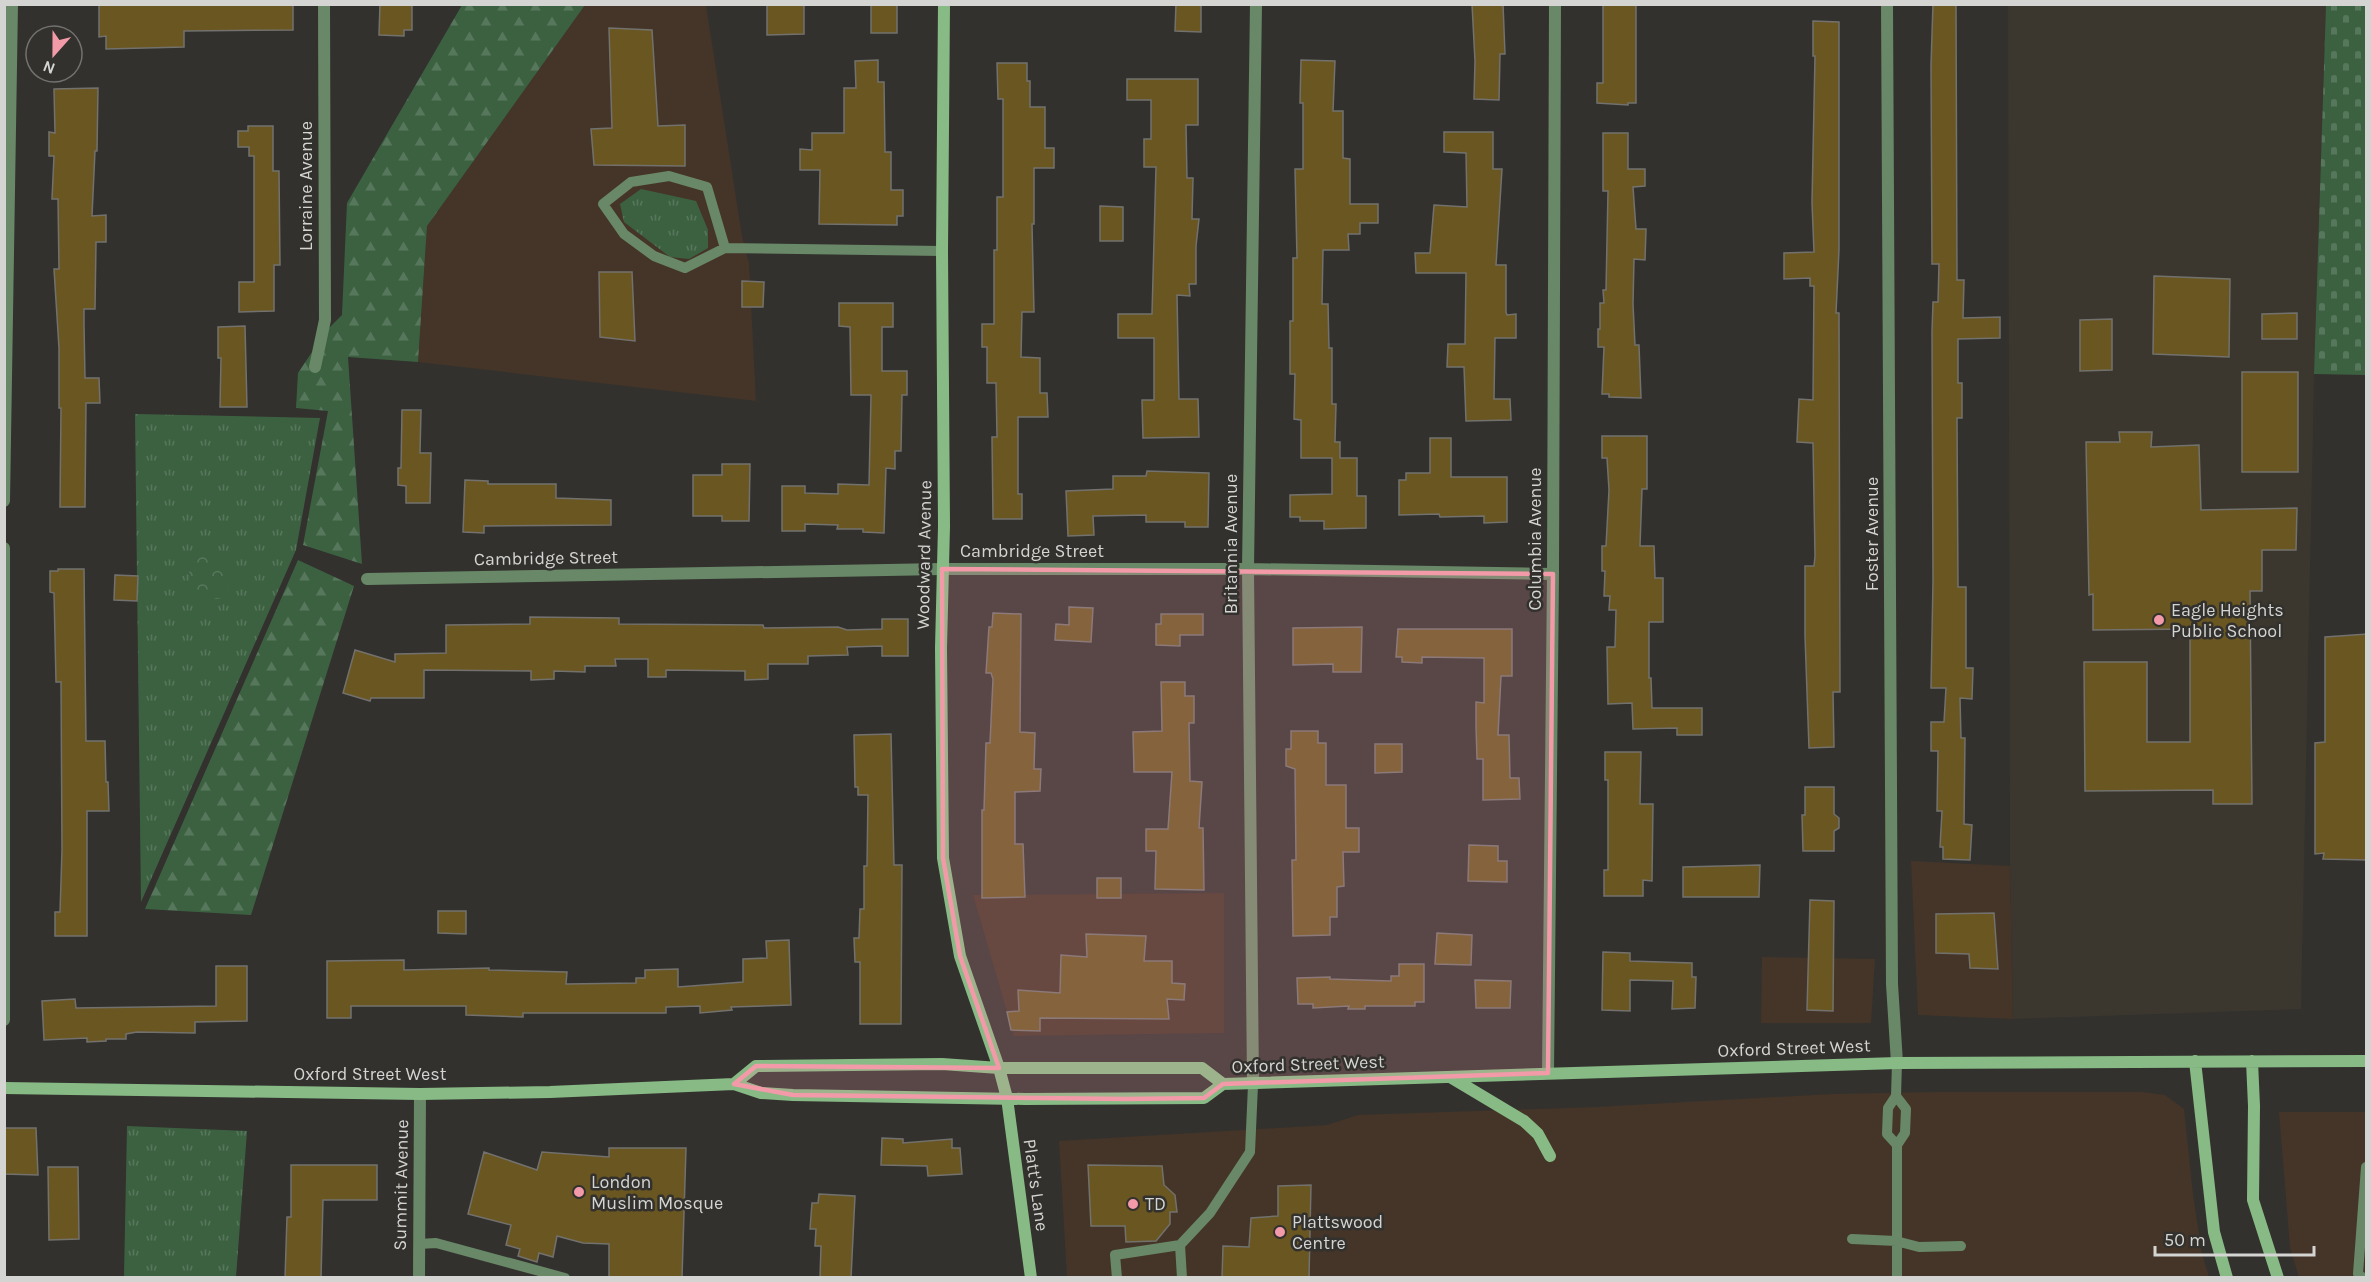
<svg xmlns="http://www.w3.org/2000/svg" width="2371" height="1282" font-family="Karla,sans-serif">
<defs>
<pattern id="grass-tufts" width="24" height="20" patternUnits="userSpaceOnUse" patternTransform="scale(1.5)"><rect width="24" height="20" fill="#3c6141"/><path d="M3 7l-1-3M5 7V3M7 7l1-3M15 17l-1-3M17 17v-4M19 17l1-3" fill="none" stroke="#57775c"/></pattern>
<pattern id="forest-firs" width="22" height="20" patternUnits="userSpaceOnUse" patternTransform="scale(1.5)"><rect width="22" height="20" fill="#3c6141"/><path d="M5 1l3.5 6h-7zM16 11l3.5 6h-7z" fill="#57775c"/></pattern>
<pattern id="cemetery-stones" width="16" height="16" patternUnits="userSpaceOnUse" patternTransform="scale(1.5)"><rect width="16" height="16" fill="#3c6141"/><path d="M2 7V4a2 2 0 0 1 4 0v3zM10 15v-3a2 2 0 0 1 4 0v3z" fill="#57775c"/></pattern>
<pattern id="park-crowns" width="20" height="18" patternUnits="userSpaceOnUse" patternTransform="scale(1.5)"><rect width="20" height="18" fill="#3c6141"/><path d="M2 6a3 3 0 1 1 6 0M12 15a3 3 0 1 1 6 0" fill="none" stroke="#57775c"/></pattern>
</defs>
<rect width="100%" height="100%" fill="#32312e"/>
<path fill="#443528" d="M585,5h121l36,231 7,27 7,138 -338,-39 9,-136z
M1911,861l99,5 3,153 -95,-4z
M1224,893v140l-210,3 -41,-141z
M1762,957l113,2 -4,64h-110z
M1935,1092h208l22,3 19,14 9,85 9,60 7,23h-1142l-8,-136 268,-16 31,-10 238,-8 236,-13z
M2279,1112h87v165h-67l-9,-29z"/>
<path fill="#3b372e" d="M2008,5h318l-12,369 -13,635 -288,10 -3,-153z"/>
<path fill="url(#grass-tufts)" d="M641,189l55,12 12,29v18l-19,11 -19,-2 -46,-35 -4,-18z
M135,414l185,4 -24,132 -155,352z
M127,1126l120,5 -11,146h-112z"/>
<path fill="url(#forest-firs)" d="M462,5h123l-158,221 -9,136 -70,-5 14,207 -59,-19 25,-134 -32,-3 2,-35 28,-42 16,-16 5,-112z
M298,560l56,26 -103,329 -106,-6z"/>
<path fill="url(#cemetery-stones)" d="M2326,5h40v370l-52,-1z"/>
<path fill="url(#park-crowns)" d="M204,553c18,1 24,7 30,22l-12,23c-16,3 -24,0 -33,-13v-12l6,-17z"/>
<path fill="#6a5621" stroke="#72716d" stroke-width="1.5" d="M99,4h194v26l-109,1v16l-78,2v-13l-7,1z
M380,4h32v26h-8v6l-25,-1z
M767,4h37v30l-37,1z
M871,4h26v29h-26z
M1176,4h25v28l-26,-1z
M1472,4h31l2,50h-5l-1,46 -25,-1 1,-38z
M1603,4h33v99h-8v2l-31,-2v-20h6z
M1933,4h23l1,276h7l-1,38 37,-1v21l-42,1v44h4v35h-5l1,169h8v81h7l-1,31 -12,-1 1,40h4l-1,86 8,1 -2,35 -27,-1v-12h-3l2,-36h-5l1,-60h-7v-29h13l2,-34h-15l2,-108 -1,-248 1,-30h5l1,-38h-7l-1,-199z
M1813,21l26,1v228l-3,63h3l1,379h-7l1,55 -25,1 -4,-112v-70h9l1,-10 -2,-113 -16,-1 2,-43 14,1 1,-114h-4v-8l-26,1v-26l30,-1 -2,-49 3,-147h-2z
M609,28l43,2 6,96 27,-1v41l-91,-1 -3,-36 21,-1z
M878,60v22h6l1,70h6v38h12v26h-6v9l-78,-1 1,-54h-20v-21l12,1v-17h32v-45h12l-1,-27z
M1301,60l34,1 -2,50h10v47l7,1v45h28v19h-18v11h-12l1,16h-26l-1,54h6l1,44h3v56h4l-1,38h5v16h17v38h9v32l-42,1v-8h-24v-4h-10v-22l42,-1v-36h-31v-38l-7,-1 1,-45h-5v-53h3v-63h4l-2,-89h8v-66h-3z
M997,63h30v18h3v26h15v41h9v20h-20v56h-2l2,88h-12l-1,45 19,1v35h7l1,24h-30v77h4v25h-29l-1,-82h5l-1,-54h-9v-36h-5v-23h12v-74h3v-53h6v-98h-5z
M1127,79h71v46h-12l1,53h6l-1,41h7l-3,27v38h-7l1,12 -13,-1 2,104h19l1,38 -56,1 -1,-38h12v-62h-36v-24h34l4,-147h-12v-28h7v-39h-24z
M98,88l-1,63h-2l-3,65 14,-1v27h-10l-1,67h-11v15l1,54h14l1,25h-14l-1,104h-25l1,-99h-2v-60l-5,-79h5l-1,-70h-6l2,-43h-5v-24l6,1 -1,-44z
M248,126h25v45h6l1,94h-6v46l-35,1v-30h15v-126h-5v-9h-11v-16h10z
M1444,132h49v37h9l-6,96h10v47l1,3 9,-1v24h-21l-1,61h16l1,21 -45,1 -2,-54h-17l1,-23h17l1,-71h-50l-1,-20h15l4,-48 33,2 -1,-54 -22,-1z
M1603,133h25v36h17v17l-12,1 3,42h10l-1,31 -11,-1 -1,45 2,41h4l2,53 -32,-1v-3h-7l2,-47h-6v-18h2v-26h4l-1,-13h3l2,-99h-5z
M1100,206l23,1v34h-23z
M599,272h33l3,69 -35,-4z
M2154,276l76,3 -1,78 -76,-3z
M742,281l22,1 -1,25h-21z
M839,303h54v24h-11v44h25v24h-5l-1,56h-6v18l-9,-1 -2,65 -21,-1v-3h-26l1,-4 -33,-1v7h-23v-45h23v7l33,1v-10l31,1 2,-90h-20l-1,-68 -11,-1z
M2297,313v26h-35v-25z
M2112,319v51l-32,1v-51z
M245,326l2,81h-27l1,-49h-3v-31z
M2242,372h56v100h-56z
M402,410h19l-1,43h11l-1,50h-24v-17l-8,-1v-17h3z
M2119,432h33l-1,15 48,-2 2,65 96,-2 -1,42h-34v41h-12l2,213h-39v-14l-128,1 -1,-129h63v80h43v-113l-97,1v-36l-4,1 -3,-153h34z
M1602,436h45v53h-5l-2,57h14l1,32h8v44h-14v56h2l1,30h50v27h-25v-7l-44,1 -1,-26 -24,1 -1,-57h8l1,-37h-7l1,-14h-6l1,-25h-3v-25h4l3,-56 -2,-32h-5z
M1430,438h21v39h56v45l-23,1v-7l-44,1 -1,-3 -40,1v-35h7v-7h24z
M722,464h28l-1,57h-27v-5h-29v-41h29z
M1147,471l62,2 -1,54h-23v-5h-39v-7l-53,1 1,19 -26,1 -2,-45 47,-2v-13h33z
M465,480l23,1v3h68v14l55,2v25l-127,1v7l-21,-1z
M58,569h26l2,172h19l1,41h2l1,29h-22v125h-32v-24h5l2,-62 -1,-168h-5l-2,-89 -4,-1v-21h8z
M115,575l23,1 -1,25 -23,-1z
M1069,607l24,1 -2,34 -36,-2 1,-16 13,1z
M993,613l28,1 -1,118 15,1 -1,36h7l-1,22 -25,1v52h8l2,53 -43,1v-88h2l2,-67h4l3,-64 -2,-6h-5l3,-46h3z
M1161,614h42v21h-23v11l-24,-1v-21h5z
M530,617l89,1v6l144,1 1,3 74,-1 9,3 35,-1v-10h26v37h-26v-10l-35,1 1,8 -40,1v8h-40v15l-23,1v-9l-79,-1v7h-18v-18h-33l1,7h-31v6l-31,-1v8l-23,1v-9l-107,-1v28h-53l-1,3 -27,-8 12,-43 40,12v-8l51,-1v-28l84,-1z
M1362,627l-1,45h-28v-8l-40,1v-37z
M1398,629h114v47h-11l-3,59h11l1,43h9l1,21 -37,1v-41h-6l-1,-33v-24l8,1v-45l-62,-1v6l-20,-1v-5h-6z
M2367,634v226l-44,-1 1,-6 -9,1v-111l10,-1v-105z
M1161,682h24v14h9v27h-5l1,58 12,1 -3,46h4l1,62 -49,-1 1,-38h-10v-22h22l4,-57h-38l-1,-40 29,-1z
M1291,731h27v12h8v42h20v43h13v24h-16l1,34 -7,1v30h-7v18l-37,1 -1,-76h4l-1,-91 -9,-3v-17h5z
M891,734l3,131h8l-1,159h-41v-62h-5l-1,-24h5l1,-29h4v-43h3l1,-71h-10v-8h-3l-1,-52z
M1375,744h27v28l-27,1z
M1605,752h36l-1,52h13l-1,77 -9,-1v16h-39v-26h4v-90h-3z
M1805,787h29v27l5,4v10l-5,3v20h-31l-1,-36h3z
M1469,845l29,1v15h9v21l-39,-1z
M1760,865l-1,32h-76v-30z
M1097,878h24v20h-24z
M1810,900l24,1 -1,110 -26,-1z
M438,911h28v23l-28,-1z
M1994,913l4,56 -28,-1 -1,-14 -33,-1v-39z
M1437,933l35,2 -1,30 -36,-1z
M1086,934l60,2 -2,25h28v22l13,1 -1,16 -17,-1 2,20 -129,-1v13l-29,-1 -4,-18 12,-1 -1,-21 42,3 1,-38 26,2z
M789,940l2,65 -60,2 1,3 -32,3v-7l-34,1v6h-143v4l-57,-2v-9h-115v12h-24v-57l77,-1v10l85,-2v2l78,2 -1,12 70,-1v-5h9v-8l33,-1v18l65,-5v-23l24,-1 -1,-17z
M1603,952l27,1v8l62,2v14h4l-1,31 -23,1 1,-28 -43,-1v31l-28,-1z
M1399,964h25v38h-9v4h-50v3h-17l1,-3 -36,2v-4h-15l-1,-26 33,-1v2l61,2v-5h8z
M216,966h31v55l-52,1v11l-58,-1 -11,2v5h-20v2l-19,1v-4l-43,2 -2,-39 33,-2 1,9 140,-2z
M1475,980l36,1 -1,27h-34z
M4,1128h32l2,47 -34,-1z
M882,1138l21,1v4l49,-4v9h8l2,26 -34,2 -1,-10 -46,-1z
M609,1148h77l-4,130h-73v-34l-26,-1 -26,-7 -4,21 -14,-4 -2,9 -19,-6 2,-7 -14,-4 5,-20 -43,-11 16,-62 53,18 5,-18 67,5z
M291,1165h86v35h-54l-2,78h-36l2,-61h4z
M1088,1165l74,1 2,19 11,10 2,17h-7v12l-14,17 -30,1 -1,-16h-34z
M48,1167h30l1,72 -30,1z
M1311,1185l-2,93h-87l1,-32 26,1 2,-29 27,-2v-30z
M819,1194l36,2 -4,82h-31l1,-32h-6l1,-17h-6l2,-26h6z"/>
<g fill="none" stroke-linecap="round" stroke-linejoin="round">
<path stroke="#698867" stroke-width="10" d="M725,248l-18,-61 -38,-11 -38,6 -28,22 21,30 30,22 31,12 40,-20 217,3
M1896,1096l10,13 -1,24 -8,12 -10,-11 1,-26 8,-12 1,-33
M1852,1239l44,2 23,6 42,-1
M419,1244l17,-1 129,35
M1180,1245l2,33
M1117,1278l-2,-23 65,-10 30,-32 40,-61 3,-67
M1897,1278v-133
M2363,1278l-5,-4 8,-107"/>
<path stroke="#698867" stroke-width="12" d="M1887,4l5,980 5,79
M315,367l10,-47 -1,-316
M4,501l8,-497
M4,548v472
M367,579l575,-10h306l305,5
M1548,1073l5,-499 2,-570
M1253,1085l-5,-516 8,-565
M419,1278l1,-184"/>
<path stroke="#88ba85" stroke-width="12" d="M944,4l-2,247 2,275 -3,122 2,210 17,98 39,112 8,30 24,180
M2195,1061l19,171 13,46
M2252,1061l2,45 -1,94 25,78
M1452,1078l72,43 14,13 12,22
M734,1084l22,-18 186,-2 57,4h203l21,16
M4,1088l416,6 130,-2 184,-8 27,9 32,2 232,4 179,-1 19,-14 674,-21 469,-2"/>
</g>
<path fill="#f39aa9" fill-opacity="0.2" stroke="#f39aa9" stroke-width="4.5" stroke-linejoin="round" d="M942,569l611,5 -5,499 -325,11 -19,14 -79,1 -332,-4 -59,-11 22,-18 243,2 -39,-112 -17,-98z"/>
<g fill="#f39aa9" stroke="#32312e" stroke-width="2">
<circle cx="2159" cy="620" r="6"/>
<circle cx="579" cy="1192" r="6"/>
<circle cx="1133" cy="1204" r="6"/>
<circle cx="1280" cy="1232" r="6"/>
</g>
<g text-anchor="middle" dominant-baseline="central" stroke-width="5" stroke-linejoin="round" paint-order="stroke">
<g font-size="18" fill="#d4d4d2" stroke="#32312e">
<text transform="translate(306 186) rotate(-90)">Lorraine Avenue</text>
<text transform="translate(1872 534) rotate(-90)">Foster Avenue</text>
<text transform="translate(1535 539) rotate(-90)">Columbia Avenue</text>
<text transform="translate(1231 544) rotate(-90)">Britannia Avenue</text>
<text x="1032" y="551">Cambridge Street</text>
<text transform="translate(924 555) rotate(-89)">Woodward Avenue</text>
<text transform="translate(546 558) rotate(-1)">Cambridge Street</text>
<text transform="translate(1794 1048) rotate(-2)">Oxford Street West</text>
<text transform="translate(1308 1064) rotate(-2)">Oxford Street West</text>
<text x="370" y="1074">Oxford Street West</text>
<text transform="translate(401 1185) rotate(-89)">Summit Avenue</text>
<text transform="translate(1036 1185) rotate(82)">Platt's Lane</text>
</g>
<g font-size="18" fill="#d4d4d2" stroke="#32312e" text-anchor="start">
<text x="2171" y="610">Eagle Heights<tspan x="2171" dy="21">Public School</tspan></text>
<text x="591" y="1182">London<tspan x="591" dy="21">Muslim Mosque</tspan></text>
<text x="1145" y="1204">TD</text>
<text x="1292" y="1222">Plattswood<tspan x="1292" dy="21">Centre</tspan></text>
</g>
</g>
<rect width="2371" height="1282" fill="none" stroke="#d4d4d2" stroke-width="12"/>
<g transform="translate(54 54) rotate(201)"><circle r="28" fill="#32312e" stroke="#737270" stroke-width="1.5"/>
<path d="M0-4.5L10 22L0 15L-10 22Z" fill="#f39aa9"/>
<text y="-9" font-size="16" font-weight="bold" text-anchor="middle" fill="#d4d4d2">N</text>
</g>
<path d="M2155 1246v9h159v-9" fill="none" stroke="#d4d4d2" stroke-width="3"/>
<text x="2164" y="1246" font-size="18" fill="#d4d4d2" stroke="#32312e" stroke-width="4.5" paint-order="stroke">50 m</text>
</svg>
